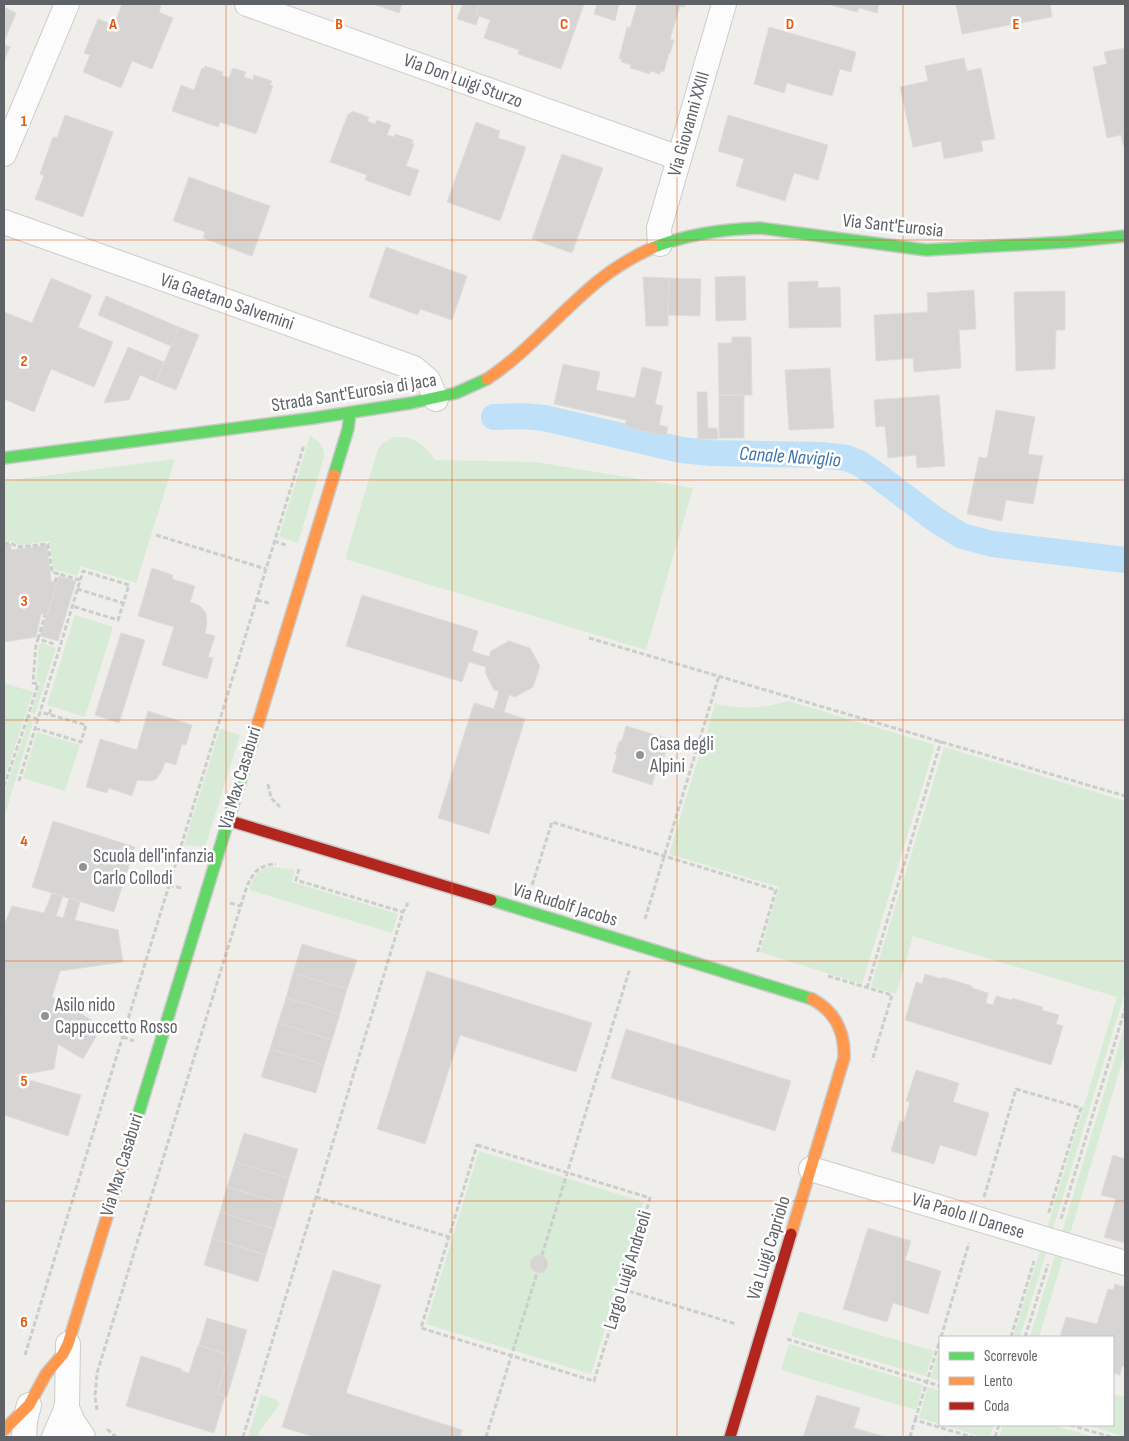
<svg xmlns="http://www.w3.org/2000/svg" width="1129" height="1441" font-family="'Sofia Sans Condensed',sans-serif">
<rect width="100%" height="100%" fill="#efeeea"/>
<path fill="#d8ebd6" d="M310,436c9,5 15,11 14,21l-26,86 -19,-6z
M394,437c19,-2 31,8 41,23l100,2 158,26 -47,162 -301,-91 33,-110 4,-5z
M175,459l-39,124 -55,-17 -4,10 -24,-7 -3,-28 -31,4 -7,-4 -8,1v-61z
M75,615l38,12 -28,90 -38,-12z
M42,643l14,5 -21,66 -4,-1 9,-31 -4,-1 3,-36z
M4,683l29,9 -29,87z
M788,701l147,44 -73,239 -102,-32 19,-65 -110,-33 46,-150c25,5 48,5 73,-3z
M29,720l4,2 -29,96v-25z
M220,729l20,6 -35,112 -21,-2z
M37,732l43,13 -15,46 -42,-13z
M944,747l181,54v191l-72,237 -6,-1 70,-231 -204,-61 -17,58 -25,-8z
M272,867l23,3 -3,12 106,32 -6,19 -143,-43c4,-13 9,-21 23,-23z
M1125,1024v28l-55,182 -8,-2z
M479,1151l165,51 -53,172 -165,-50z
M1040,1251l6,2 -26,84h-7z
M1055,1256l8,2 -24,79h-9z
M799,1311l135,40 -8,25 -135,-40z
M789,1344l134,41 -7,25 -135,-40z
M940,1347v34l-9,-3z
M928,1387l12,4v33l-21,-6z
M1113,1394l12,3v40l-39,-12h27z
M261,1395l14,4 5,5 -21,28 -1,5h-10z
M942,1425h52l-4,12h-7z
M1003,1425h50l42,12h-96z"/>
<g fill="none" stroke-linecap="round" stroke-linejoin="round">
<path stroke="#bfe0f9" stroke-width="26" d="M494,417l28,-1 22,2 137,32 30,3 111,2 24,3 13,5 15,10 62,47 26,16 30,8 133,16"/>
</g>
<path fill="#d6d5d3" stroke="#deddd9" d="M122,4h34l5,2 -2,6 14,6 -21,51 -20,-8 -11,27 -38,-16 7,-17 -6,-2 14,-34 16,6z
M373,4h29l-3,9z
M463,4h17l-4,11 3,1 -3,9 -19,-6z
M480,4h104l-23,65 -43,-15 1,-4 -35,-12 6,-18 -14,-5z
M597,4h22l-4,17 -21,-7z
M637,4h48l-1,3 -4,-1 -10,33 4,1 -4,14 -1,-1 -5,19 -3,-1 -1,3 -10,-3v3l-20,-6 1,-3 -10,-3 1,-3h-3l8,-32 3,1z
M827,4h52l-2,9 -18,-5 -2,4z
M956,4h94l2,13 -90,17z
M4,7l12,6 -12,29z
M769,27l87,25 -5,20 -11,-3 -8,27 -45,-13 -3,10 -30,-9z
M4,44l6,3 -6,14z
M1125,48v96l-2,1 -2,-10 -14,3 -14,-71 14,-3 -3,-12z
M964,58l3,13 14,-3 14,71 -14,2 2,10 -39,8 -3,-18 -28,6 -13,-60 28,-6 -3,-15z
M205,66l18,6 -1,3 7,3 4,-10 13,4 -2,5 9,3 1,-5 18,6 -2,4 3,1 -17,48 -36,-12 -2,5 -46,-16 9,-26 13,5 8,-22 2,1z
M352,111l17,6 -2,4 8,3 2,-4 14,5 -4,10 7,2 1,-3 18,6 -1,4h2l-8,22 13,4 -9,26 -45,-16 2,-5 -37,-13 18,-48h2z
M65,115l48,17 -30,85 -48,-18 9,-23 -4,-2 13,-37 4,1z
M728,115l100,30 -10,35 -24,-7 -9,28 -49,-15 8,-27 -26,-8z
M476,122l24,9 -2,7 28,9 -26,74 -53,-19z
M562,154l41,14 -31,85 -40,-14z
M189,177l81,29 -18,50 -49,-18 2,-6 -32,-11z
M386,247l81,29 -15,44 -32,-11 -2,6 -49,-18z
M745,276l1,44 -30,1 -1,-44z
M643,277l26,1 -1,48h-22z
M51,278l41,17 -14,32 35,15 -19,45 -43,-18 -17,43 -30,-13v-87l28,11z
M669,278l32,1 -1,37 -32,-1z
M818,281v7l22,-1 1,40 -52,1 -1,-46z
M974,290l2,39 -17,1 2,38 -47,4 -1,-14 -37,3 -2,-46 54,-3 -1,-19z
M1065,291v39h-9l-1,39 -39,2 -2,-79z
M106,296l73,31 -8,19 -73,-31z
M179,327l20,8 -23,55 -20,-8z
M732,337h19l1,58h-33l-1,-52h14z
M128,347l36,15 -8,20 -16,-7 -11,25 -25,3z
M563,364l37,8 -4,18 39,8 7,-31 20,5 -7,32 8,2 -4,19 9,2 -2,9 -41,-9 1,-7 -72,-16z
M830,368l4,60 -45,2 -4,-60z
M697,392h10l1,36h9l1,11h-20z
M719,395h25v43h-25z
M939,395l6,71 -28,2 -1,-13 -28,3 -3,-32 -9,1 -2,-27z
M996,410l39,7 -7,37 15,2 -10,48 -27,-4 -4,21 -35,-7 12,-57 8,1z
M11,544v6l36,-5 4,36 6,2 -10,32 -6,-1 -5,23 -32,5v-97z
M152,568l21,7 -1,4 23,7 -5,16 10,4 6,7 1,10 -2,10 10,3 -7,21 5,1 -6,21 -45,-14 12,-38 -36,-11z
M59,576l17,5 -18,60 -18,-5z
M362,595l116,36 -6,20 17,6 2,-6 18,-10 21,7 10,18 -7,21 -18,10 -6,-2 -5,17 21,7 -36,115 -51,-16 36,-115 20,6 5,-18 -5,-1 -9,-18 1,-5 -17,-5 -7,20 -116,-36z
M121,633l24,7 -26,83 -24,-8z
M148,711l44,14 -6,20 -4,-1 -6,21 -11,-3 -3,9 -6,8 -4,2 -15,-1 -5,16 -23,-8 -2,5 -21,-6 14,-48 37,11z
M626,726l40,12 -3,9 4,1 -9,27 -3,-1 -3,11 -40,-13 5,-16 -2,-2 4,-12 3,-2z
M53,821l82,26 -21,65 -82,-25z
M52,893l11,3 -7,20 7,2 6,-20 11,3 -5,19 43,10 5,32 -63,9 -8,26 50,29 -19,33 -25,-15 -4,25 -38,7 65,19 -13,41 -64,-21v-96l2,-5 -2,-2v-87l8,-19 32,7z
M302,944l55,16 -10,29 -54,-16z
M427,971l165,52 -16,49 -116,-37 -35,109 -48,-15z
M293,973l54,16 -7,25 -54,-16z
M925,974l17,5v-2l30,9v2l16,5 -2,10 7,2 3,-9 16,4v-2l31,9 -1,3 17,5 -3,9 7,2 -12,39 -146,-45 11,-38 6,2z
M286,998l54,16 -8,26 -54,-17z
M278,1023l54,17 -8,25 -54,-16z
M626,1029l165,52 -16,50 -164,-53z
M270,1049l54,16 -8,28 -55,-16z
M916,1070l43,13 -6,19 36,11 -13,43 -36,-11 -6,19 -43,-13 9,-30 4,1 6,-20 -4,-1z
M244,1133l54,16 -9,29 -54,-16z
M1113,1155l12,4v84l-21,-6 12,-38 -15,-4z
M235,1162l54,16 -7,25 -55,-16z
M227,1187l55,16 -8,26 -54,-17z
M220,1212l54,17 -8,26 -54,-17z
M868,1228l43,13 -6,19 36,11 -13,43 -35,-11 -6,19 -44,-13z
M212,1238l54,17 -8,27 -54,-17z
M530 1264a9 9 0 1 1 18 0a9 9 0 1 1-18 0Z
M333,1270l48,15 -35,108 116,37 -2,7h-146l-32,-10z
M1115,1284l10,3v80l-3,-1 -2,9 -7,-2v-36h-53l6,-20 31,7 11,-35 5,1z
M207,1318l40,12 -20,67 -10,-4 12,-38 -30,-10z
M198,1345l31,10 -12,38 8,3 -11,37 -88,-27 15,-50 41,13 -1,2 8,2z
M817,1395l43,13 -6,20 32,9h-83z"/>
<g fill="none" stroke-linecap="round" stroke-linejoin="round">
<g stroke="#cbcccc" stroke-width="26">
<path id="street" d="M247,4l432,154
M4,154l63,-150
M4,222l410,146 14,12 8,19
M660,244l-1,-16 65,-224
M811,1169l314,94
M68,1344l-1,64 6,14 10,15
M24,1437l1,-16 4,-16
M54,1437l11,-25 2,-9"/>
</g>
<g stroke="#cacacb" stroke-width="14">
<path id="fast" d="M652,248c35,-14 70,-19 108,-20l166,22 141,-8 58,-6
M4,458l310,-40 97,-15 45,-10 31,-14
M334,475l14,-46 2,-16
M491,900l321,99
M124,1161l124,-405"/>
</g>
<g stroke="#cacacb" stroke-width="14">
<path id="slow" d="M487,379c41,-27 72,-66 110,-97 17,-14 35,-25 55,-34
M248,756l86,-281
M791,1234l53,-176c1,-26 -8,-46 -32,-59
M4,1430l25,-25 17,-31 17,-20 5,-10 56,-183"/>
</g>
<g stroke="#cacacb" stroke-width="14">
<path id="jam" d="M227,820l264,80
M730,1437l61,-203"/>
</g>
<path stroke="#cacfcc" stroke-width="3" stroke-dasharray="5 2.5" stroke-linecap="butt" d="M156,535l110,34
M274,541l12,4
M4,544l7,-1 7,4 30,-3 4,28 28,8
M55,582l3,-9
M77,589l46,14
M257,600l12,3
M589,638l536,158
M38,639l7,-24
M49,714l3,-7
M38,719l-10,-3 10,-32 -5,-1 3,-39 2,-5 16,5
M35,728l46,14 5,-17 -46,-13
M19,781l64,-210 46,14 -11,35 -46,-14
M268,784l3,14 9,9
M4,786l24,-70
M299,869l-3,11 107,32
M169,885l12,3
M532,885l20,-63 224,68 -19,64
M230,903l11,3
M645,919l74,-243
M828,976l64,19 -20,66
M867,988l74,-247
M123,1037l11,4
M477,1145l173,53 -56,183 -173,-53z
M316,1197l133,40
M984,1197l32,-108 65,19 -33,107
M1061,1219l64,-210
M542,1255l88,-287
M622,1289l114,35
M941,1337l28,-94
M1011,1337l23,-76
M1025,1337l23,-73
M787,1339l153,47
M25,1355l279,-910
M97,1410l-2,-13 2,-24 149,-484c6,-15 12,-24 30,-25
M915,1420l24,-77
M1070,1425l41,12
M107,1429l9,8
M243,1437l160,-525 5,-9
M486,1437l51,-164
M910,1437l5,-17 57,17
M995,1437l4,-12"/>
<use href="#street" stroke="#fdfcfc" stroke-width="24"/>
<use href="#fast" stroke="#63d668" stroke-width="11"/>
<use href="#slow" stroke="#ff974d" stroke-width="11"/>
<use href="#jam" stroke="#b3261e" stroke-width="11"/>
</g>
<path fill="none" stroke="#e8590c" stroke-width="1" stroke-opacity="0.55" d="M226,4v1433M452,4v1433M677,4v1433M903,4v1433M4,240h1121M4,480h1121M4,720h1121M4,961h1121M4,1201h1121"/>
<g fill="#919496" stroke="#fff" stroke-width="2">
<circle cx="640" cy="755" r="5"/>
<circle cx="83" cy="867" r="5"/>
<circle cx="45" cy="1016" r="5"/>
</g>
<g text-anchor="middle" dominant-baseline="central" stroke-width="5" stroke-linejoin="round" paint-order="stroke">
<g font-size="19" fill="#5f6368" stroke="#fff">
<text transform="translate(463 81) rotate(20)">Via Don Luigi Sturzo</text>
<text transform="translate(689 124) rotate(-74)">Via Giovanni XXIII</text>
<text transform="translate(893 226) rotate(6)">Via Sant'Eurosia</text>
<text transform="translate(227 302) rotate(19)">Via Gaetano Salvemini</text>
<text transform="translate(354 393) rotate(-9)">Strada Sant'Eurosia di Jaca</text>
<text transform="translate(240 778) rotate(-73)">Via Max Casaburi</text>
<text transform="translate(565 905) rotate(17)">Via Rudolf Jacobs</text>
<text transform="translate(122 1165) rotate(-73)">Via Max Casaburi</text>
<text transform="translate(968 1216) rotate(17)">Via Paolo Il Danese</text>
<text transform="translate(769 1248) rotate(-73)">Via Luigi Capriolo</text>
<text transform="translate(628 1270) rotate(-73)">Largo Luigi Andreoli</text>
</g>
<g font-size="19" fill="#5f6368" stroke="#fff" text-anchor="start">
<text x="650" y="744">Casa degli<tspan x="650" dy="22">Alpini</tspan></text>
<text x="93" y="856">Scuola dell'infanzia<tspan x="93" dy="22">Carlo Collodi</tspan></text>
<text x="55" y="1005">Asilo nido<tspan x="55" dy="22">Cappuccetto Rosso</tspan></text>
</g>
<g font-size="20" font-style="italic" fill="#4174aa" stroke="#fff">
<text transform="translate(790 457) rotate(4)">Canale Naviglio</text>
</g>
</g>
<g font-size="16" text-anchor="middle" font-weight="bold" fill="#e8590c" stroke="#fff" stroke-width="5" stroke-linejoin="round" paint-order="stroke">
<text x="113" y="29">A</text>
<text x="339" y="29">B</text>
<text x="564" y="29">C</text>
<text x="790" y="29">D</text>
<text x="1016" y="29">E</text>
<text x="24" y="126">1</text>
<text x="24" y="366">2</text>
<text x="24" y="606">3</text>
<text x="24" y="846">4</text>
<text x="24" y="1086">5</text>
<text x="24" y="1327">6</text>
</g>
<rect width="1129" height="1441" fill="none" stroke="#5f6368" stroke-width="10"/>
<rect x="939" y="1336" width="175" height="90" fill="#ffffff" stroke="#bfc1c3"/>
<rect x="949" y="1352" width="25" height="8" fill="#63d668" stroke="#bfc1c3"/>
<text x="984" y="1361" font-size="15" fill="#5f6368">Scorrevole</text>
<rect x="949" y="1377" width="25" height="8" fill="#ff974d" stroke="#bfc1c3"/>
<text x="984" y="1386" font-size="15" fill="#5f6368">Lento</text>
<rect x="949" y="1402" width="25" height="8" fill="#b3261e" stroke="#bfc1c3"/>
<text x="984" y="1411" font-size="15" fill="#5f6368">Coda</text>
</svg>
